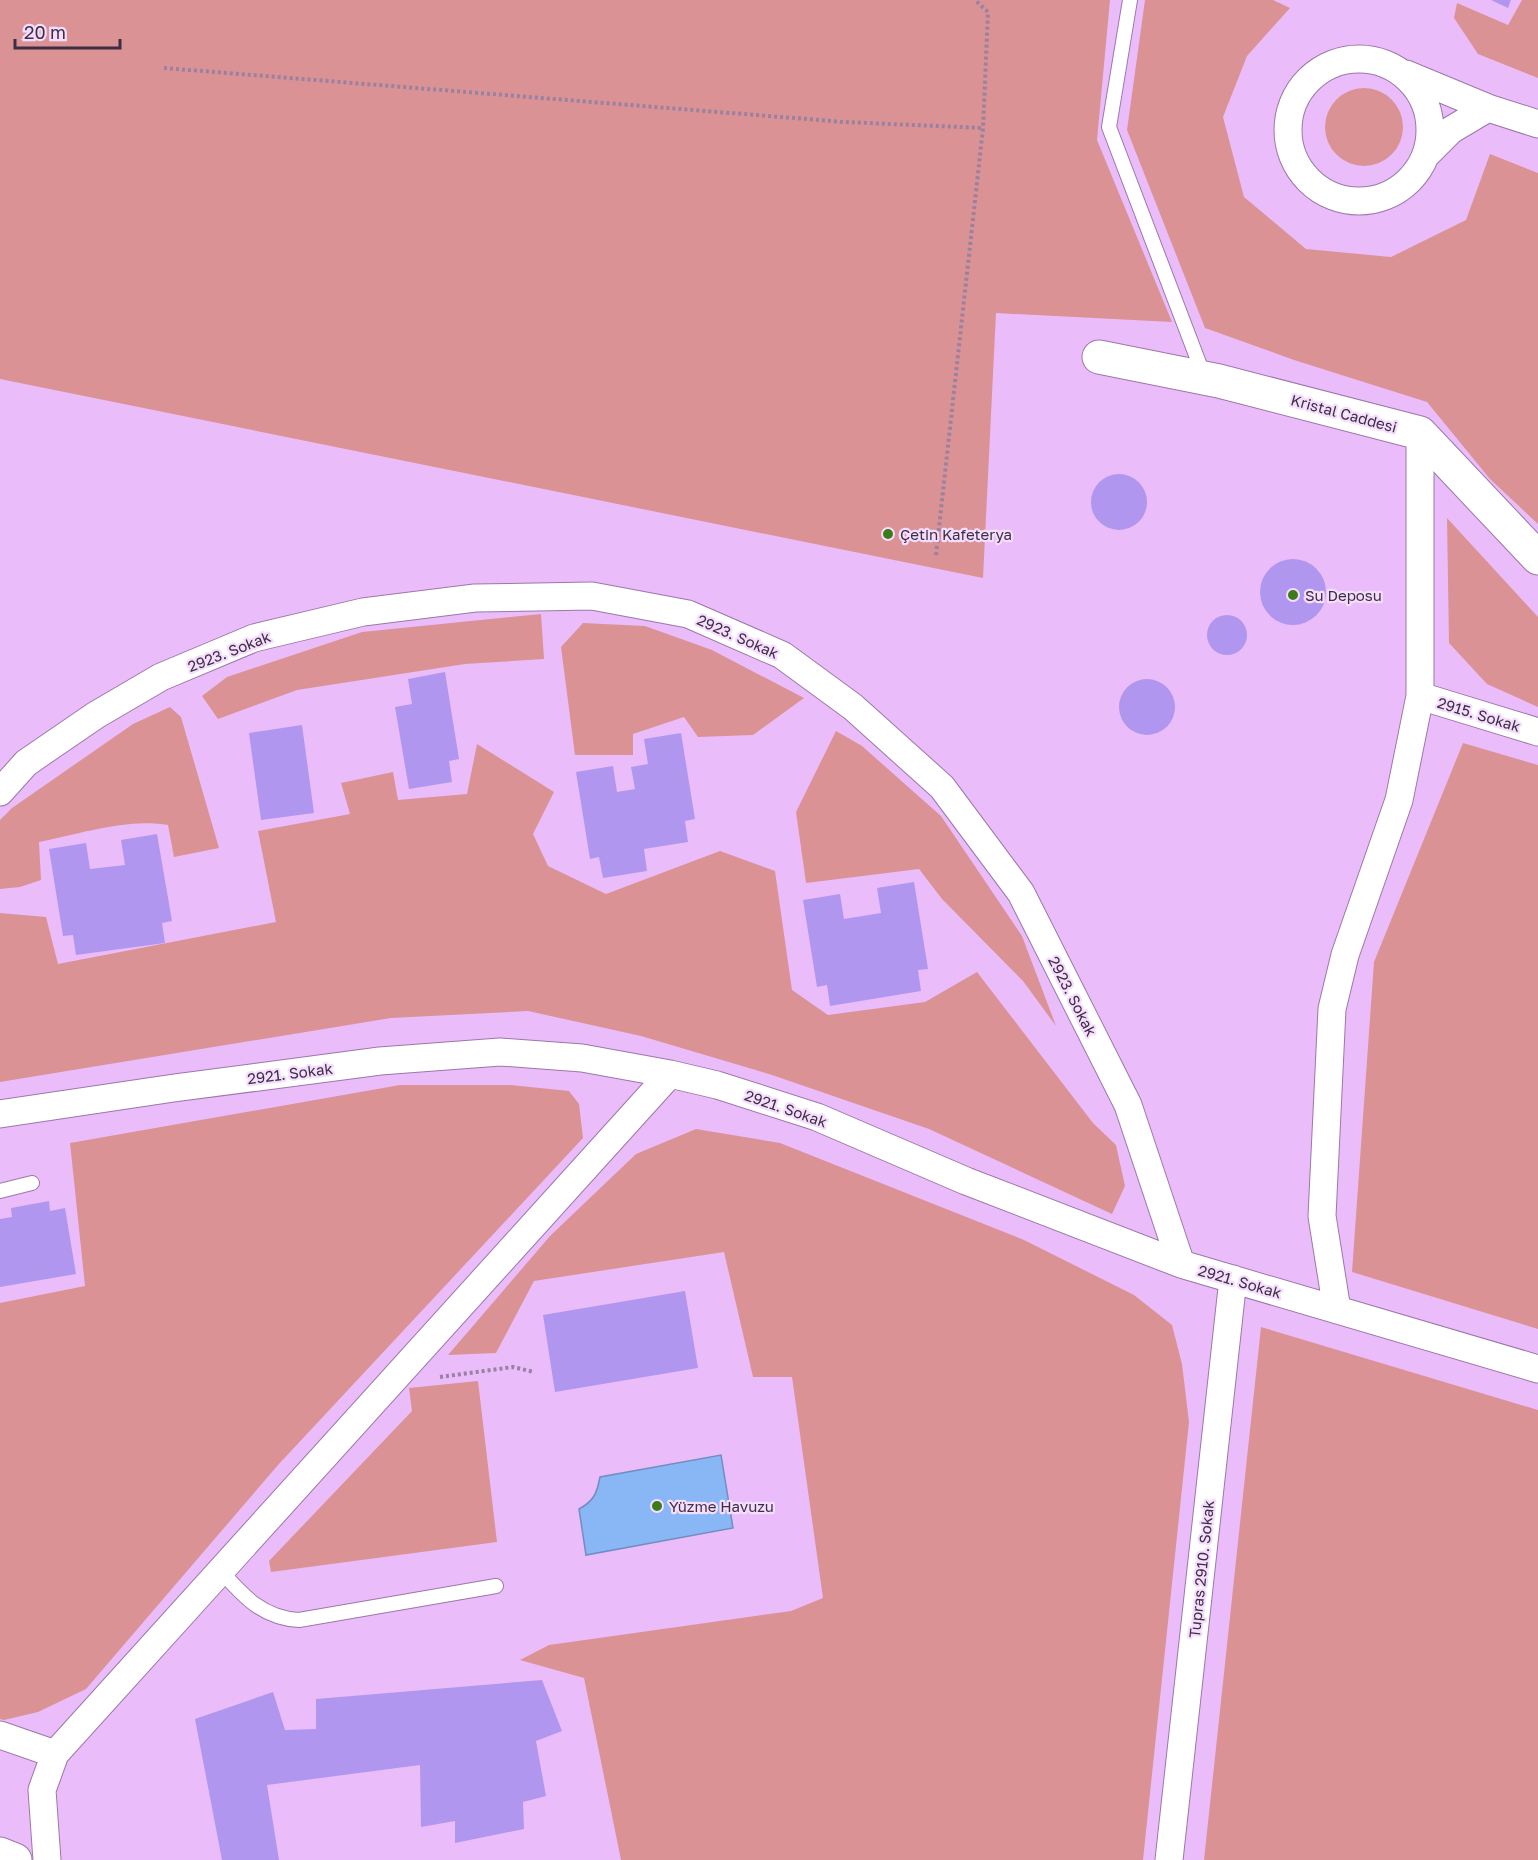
<svg xmlns="http://www.w3.org/2000/svg" width="1538" height="1860" font-family="'Golos Text',sans-serif">
<rect width="100%" height="100%" fill="#edcdf8"/>
<path fill="#eabdfa" d="M0,0h1538v1860h-1538z"/>
<path fill="#db9295" d="M0,0h1110l-13,140 75,182 -176,-9 -13,265 -983,-199z
M1145,0h128l17,8 -43,48 -24,61 21,80 62,52 85,8 75,-37 24,-66 48,19v351l-48,-45 -63,-77 -133,-42 -89,-32 -78,-198z
M1522,0h16v78l-60,-24 -24,-36 3,-15 51,22z
M1325 127a39 39 0 1 1 78 0a39 39 0 1 1-78 0Z
M1447,518l91,99v90l-51,-23 -38,-41z
M541,614l3,45 -79,5 -168,26 -79,29 -16,-23 25,-19 135,-45z
M583,623l62,3 67,24 92,48 -51,37 -55,2 -14,-20 -51,17v21h-58l-14,-108z
M170,707l11,10 38,131 -45,9 -6,-32c-41,-7 -88,9 -129,17l2,38 -21,7 -20,2v-69l12,-12 121,-84z
M836,731l26,15 79,70 81,120 34,90 -33,-45 -81,-82 -23,-30 -113,14 -10,-71z
M1463,743l75,22v564l-186,-57 22,-310z
M477,744l77,48 -21,42 15,32 58,28 114,-43 55,20 17,119 36,25 97,-13 52,-30 116,151 23,22 9,41 -13,28 -183,-85 -157,-54 -131,-39 -113,-25 -137,7 -391,64v-169l46,4 12,47 218,-42 -18,-91 92,-17 -9,-31 52,-11 5,28 69,-6z
M400,1085h111l58,6 10,13 4,34 -305,327 -192,224 -48,23 -34,8 -4,-1v-416l85,-17 -15,-143z
M696,1129l84,14 244,97 110,55 38,30 10,39 7,58 -46,438h-522l-37,-182 -64,-18 29,-15 242,-34 32,-13 -31,-221h-39l-29,-125 -190,29 -38,72 -48,2 102,-119 86,-82z
M1261,1327l277,83v450h-334z
M478,1381l19,161 -226,30 -2,-11 143,-150 -3,-23z"/>
<path fill="#89b6f4" stroke="#728dbf" stroke-width="1.5" d="M721,1455l12,73 -147,27 -7,-46c15,-8 18,-16 21,-32z"/>
<path fill="#b196ef" d="M1491,0h20l-3,8z
M1091 502a28 28 0 1 1 56 0a28 28 0 1 1-56 0Z
M1260 592a33 33 0 1 1 66 0a33 33 0 1 1-66 0Z
M1207 635a20 20 0 1 1 40 0a20 20 0 1 1-40 0Z
M445,672l14,87 -10,2 3,21 -43,7 -14,-82 17,-3 -4,-25z
M1119 707a28 28 0 1 1 56 0a28 28 0 1 1-56 0Z
M302,725l12,88 -53,7 -12,-87z
M681,733l14,86 -10,2 3,21 -44,7 3,22 -44,7 -4,-21 -9,2 -14,-87 37,-6 4,26 18,-3 -4,-22 17,-3 -4,-25z
M157,834l15,87 -10,2 3,20 -89,12 -3,-20 -10,1 -14,-87 37,-6 4,26 35,-4 -4,-25z
M914,882l14,87 -10,1 3,21 -91,15 -3,-21 -10,2 -14,-87 37,-6 4,25 37,-6 -4,-25z
M49,1201l1,10 15,-3 11,66 -76,13v-68l12,-2 -1,-9z
M685,1291l13,77 -143,24 -12,-77z
M542,1680l20,51 -26,10 10,55 -23,6 1,27 -69,14v-22l-34,6 -1,-62 -153,20 12,75h-57l-27,-141 78,-27 12,38 31,-1v-30z"/>
<g fill="none" stroke-linecap="round" stroke-linejoin="round">
<g stroke="#9c77a9" stroke-width="16">
<path id="service" d="M1130,0l-21,127 95,249
M0,1191l32,-8
M221,1571c23,26 42,47 78,49l197,-34"/>
</g>
<g stroke="#9c77a9" stroke-width="29">
<path id="minor" d="M1288 130a71 71 0 1 1 142 0a71 71 0 1 1-142 0Z
M1406,74l82,34 -37,22 -24,24
M1488,108l50,16
M1420,696l118,36
M0,792l26,-29 70,-48 65,-38 93,-39 109,-26 112,-14 117,-2 96,18 94,41 71,52 89,80 79,106 107,212 53,159
M0,1114l174,-26 206,-27 120,-9 82,6 88,16 47,11 100,32 149,64 215,83 357,105
M1337,1310l-15,-94 10,-207 13,-54 54,-155 21,-104v-263
M0,1735l55,19
M47,1860l-5,-70 13,-36 615,-680
M1169,1860l64,-581"/>
</g>
<g stroke="#9c77a9" stroke-width="35">
<path id="tertiary" d="M1099,357l120,24 201,52 118,125
M0,1854l15,6"/>
</g>
<path stroke="#9981a1" stroke-width="4" stroke-dasharray="3 3" stroke-linecap="butt" d="M164,68l680,54 139,6
M936,555l47,-427 5,-116 -13,-12
M440,1377l73,-10 21,5"/>
<use href="#service" stroke="#fff" stroke-width="14"/>
<use href="#minor" stroke="#fff" stroke-width="27"/>
<use href="#tertiary" stroke="#fff" stroke-width="33"/>
</g>
<g fill="#3b7b19" stroke="#f5ddfe" stroke-width="2">
<circle cx="888" cy="534" r="6"/>
<circle cx="1293" cy="595" r="6"/>
<circle cx="657" cy="1506" r="6"/>
</g>
<g text-anchor="middle" dominant-baseline="central" stroke-width="4.5" stroke-linejoin="round" paint-order="stroke">
<g font-size="15" fill="#3e2e43" stroke="#f5ddfe">
<text transform="translate(1344 413) rotate(15)">Kristal Caddesi</text>
<text transform="translate(738 636) rotate(24)">2923. Sokak</text>
<text transform="translate(229 651) rotate(-21)">2923. Sokak</text>
<text transform="translate(1479 714) rotate(17)">2915. Sokak</text>
<text transform="translate(1073 996) rotate(63)">2923. Sokak</text>
<text transform="translate(290 1073) rotate(-7)">2921. Sokak</text>
<text transform="translate(786 1108) rotate(19)">2921. Sokak</text>
<text transform="translate(1240 1281) rotate(16)">2921. Sokak</text>
<text transform="translate(1201 1569) rotate(-84)">Tupras 2910. Sokak</text>
</g>
<g font-size="15" fill="#3e2e43" stroke="#f5ddfe" text-anchor="start">
<text x="900" y="534">Çetin Kafeterya</text>
<text x="1305" y="595">Su Deposu</text>
<text x="669" y="1506">Yüzme Havuzu</text>
</g>
</g>
<path d="M15 39v9h105v-9" fill="none" stroke="#3e2e43" stroke-width="3"/>
<text x="24" y="39" font-size="18" fill="#3e2e43" stroke="#f5ddfe" stroke-width="4.5" paint-order="stroke">20 m</text>
</svg>
